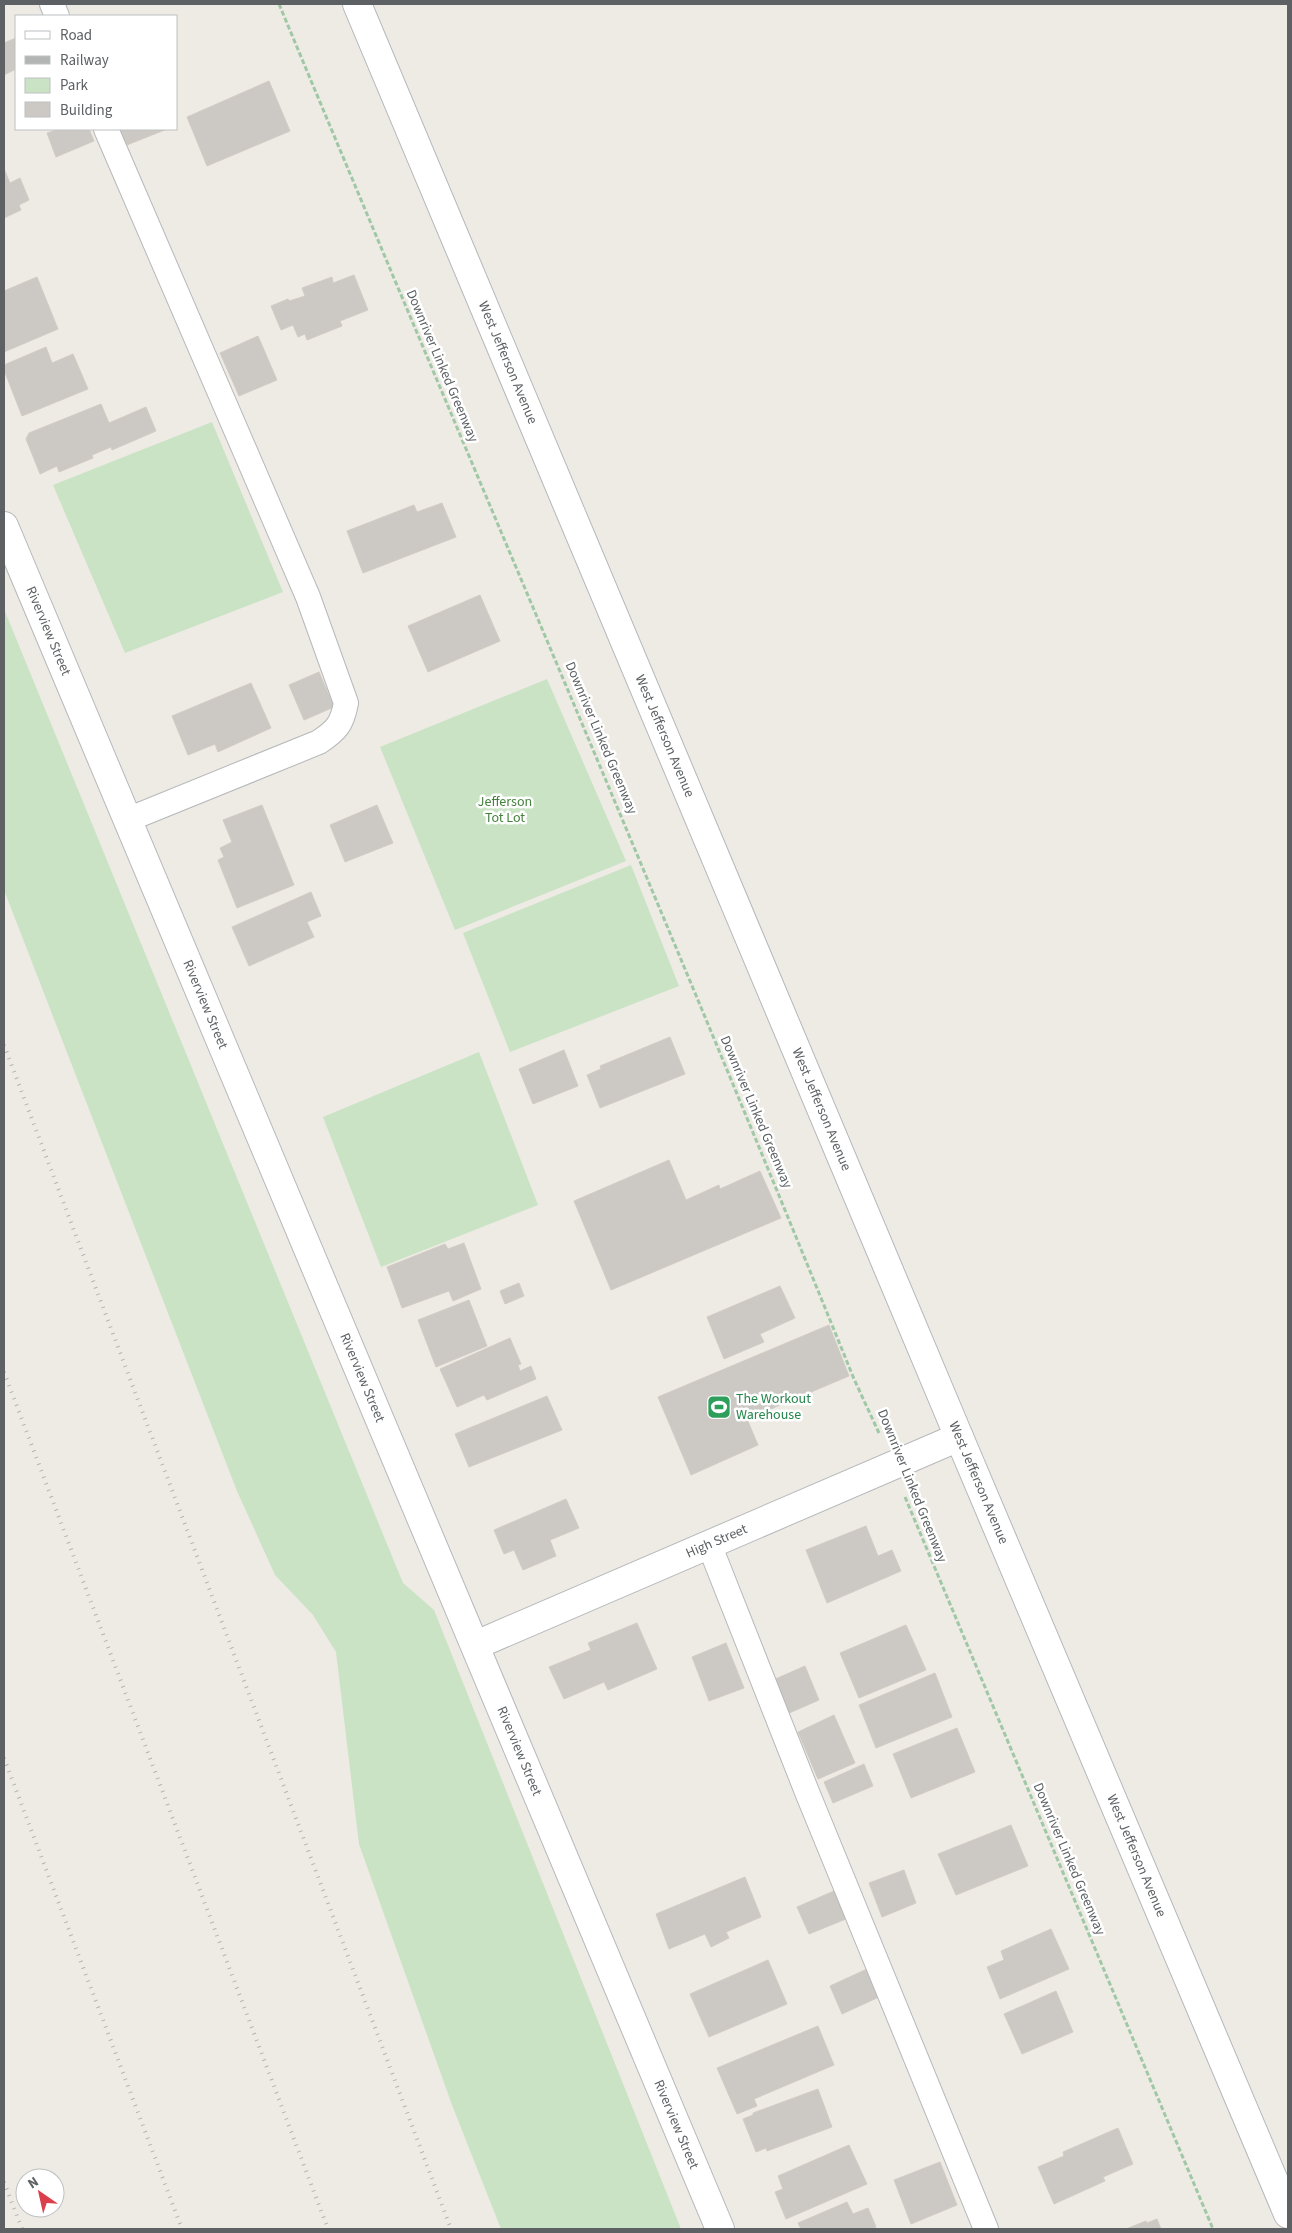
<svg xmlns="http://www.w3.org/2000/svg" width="1292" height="2233" font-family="'Source Sans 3',sans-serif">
<rect width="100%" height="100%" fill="#eeebe5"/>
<path fill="#c9e3c4" d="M212,422l71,170 -158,61 -72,-168z
M4,609l399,974 31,27 247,619h-180l-49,-124 -93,-261 -23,-192 -23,-37 -38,-40 -38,-84 -233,-601z
M547,679l79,182 -171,69 -75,-183z
M631,865l48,121 -169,66 -47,-119z
M479,1052l59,153 -157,62 -58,-150z"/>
<path fill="#ccc8c4" stroke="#d2ccc4" d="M16,38v31l-12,6v-32z
M269,81l21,50 -83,35 -20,-49z
M59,129h30l5,12 -38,16 -9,-24z
M120,129h47l-40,16z
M4,169l6,14 10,-5 9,22 -10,5 2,5 -17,8z
M354,275l14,35 -28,11 2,5 -35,14 -2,-6 -7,3 -5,-12 -12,5 -10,-24 17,-7 1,2 16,-5 -3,-8 30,-11 1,6z
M37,277l21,52 -54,23v-61z
M258,336l19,44 -38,16 -19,-43z
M46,347l6,16 21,-9 15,35 -66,27 -18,-46v-5z
M101,404l8,19 37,-16 10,24 -44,19 -1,-3 -19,8 1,3 -34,14 -2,-6 -17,8 -14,-35 3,-6z
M442,503l14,34 -93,36 -16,-42 67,-26 3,7z
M480,595l20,46 -72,31 -20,-46z
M319,672l15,35 -30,13 -15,-35z
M251,683l20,45 -53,24 -3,-8 -27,11 -16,-39z
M262,805l32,80 -57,23 -19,-48 6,-3 -4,-9 12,-6 -9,-22z
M377,805l16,38 -48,19 -15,-37z
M311,892l10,24 -14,6 7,15 -65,29 -17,-39z
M670,1037l15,37 -85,34 -13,-33 14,-6 -1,-3z
M564,1050l14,36 -45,18 -14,-35z
M669,1160l17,40 33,-15 1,4 40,-18 21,47 -170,72 -37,-89z
M464,1243l17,46 -28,12 -4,-10 -47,17 -15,-41 58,-23 3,5z
M519,1283l5,13 -19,8 -5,-13z
M780,1286l15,32 -35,16 4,8 -40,17 -17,-42z
M469,1300l18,46 -51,21 -18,-47z
M829,1325l20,51 -102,43 11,26 -67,30 -33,-78z
M510,1338l11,26 -3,1 2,6 11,-5 5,13 -49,21 -3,-5 -27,12 -17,-38z
M547,1396l15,34 -93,37 -14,-33z
M566,1499l13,29 -29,12 6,16 -33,14 -9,-20 -10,4 -10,-24z
M866,1526l12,30 14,-6 9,21 -74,32 -21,-53z
M637,1623l20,46 -49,21 -4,-8 -40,17 -15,-32 42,-17 -3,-7z
M906,1625l20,45 -67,28 -19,-45z
M726,1643l18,45 -35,13 -17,-44z
M805,1666l14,34 -32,14 -14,-34z
M935,1673l17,44 -76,31 -17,-43z
M834,1715l21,48 -37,16 -20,-47z
M957,1728l18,44 -64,26 -18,-44z
M864,1764l9,22 -40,17 -9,-21z
M1011,1825l17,41 -72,29 -18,-41z
M904,1870l12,33 -34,14 -13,-34z
M745,1877l16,40 -35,15 3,6 -18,9 -6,-13 -36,15 -13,-35z
M834,1891l12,28 -37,15 -12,-27z
M1051,1929l18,40 -69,30 -13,-32 17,-7 -3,-9z
M768,1960l19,44 -78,33 -19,-43z
M867,1969l12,28 -37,17 -12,-28z
M1056,1991l17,41 -51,22 -18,-40z
M818,2026l16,39 -80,34 3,7 -20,8 -20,-46z
M818,2089l14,38 -65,24 -1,-3 -10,4 -13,-33 10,-4v-2z
M1118,2128l15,36 -30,13 2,4 -51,23 -16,-37 26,-11 -1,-4z
M849,2145l18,39 -81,35 -11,-27 8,-3 -5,-13z
M940,2162l17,43 -46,19 -17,-44z
M847,2202l6,12 15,-6 8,19 -5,2h-70l-3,-6z
M1157,2219l4,10h-35l20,-8 1,2z"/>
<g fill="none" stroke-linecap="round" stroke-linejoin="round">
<g stroke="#b6b8bb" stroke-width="26">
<path id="lane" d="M52,4l5,12
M106,129l202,468 38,106c-4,21 -9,27 -27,39l-192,78
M709,1544l98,248 179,437"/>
</g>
<g stroke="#b6b8bb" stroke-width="30">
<g id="street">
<path id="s1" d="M4,526l716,1703"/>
<path id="s2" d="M476,1645l483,-208"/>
</g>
</g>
<g stroke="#b4b8bb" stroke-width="30">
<g id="secondary">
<path id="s3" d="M357,4l602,1433 329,777"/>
</g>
</g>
<path stroke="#a0c8a6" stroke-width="3" stroke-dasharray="5 2.5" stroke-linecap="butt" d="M279,4c191,458 388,914 575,1375l25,54
M905,1497l308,732"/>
<use href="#lane" stroke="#fff" stroke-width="24"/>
<use href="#street" stroke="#fff" stroke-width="28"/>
<use href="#secondary" stroke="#fff" stroke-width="28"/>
<path stroke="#b3b4b4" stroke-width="4" stroke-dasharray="1 6" stroke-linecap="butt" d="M4,1045l447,1184
M4,1372l324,857
M4,1758l178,471
M4,2182l18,47"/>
</g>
<defs>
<g id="stadium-square" transform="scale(1.25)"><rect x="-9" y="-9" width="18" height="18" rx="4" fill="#2e9e5b" stroke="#fff"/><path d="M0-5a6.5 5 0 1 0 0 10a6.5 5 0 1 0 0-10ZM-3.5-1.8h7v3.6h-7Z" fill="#fff"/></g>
</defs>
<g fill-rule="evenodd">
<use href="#stadium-square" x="719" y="1407"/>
</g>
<g text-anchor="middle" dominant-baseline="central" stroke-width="5" stroke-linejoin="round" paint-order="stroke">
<g font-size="14" fill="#5d6164" stroke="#fff">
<text stroke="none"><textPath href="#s3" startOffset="389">West Jefferson Avenue</textPath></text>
<text transform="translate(442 366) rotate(67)">Downriver Linked Greenway</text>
<text stroke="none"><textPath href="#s1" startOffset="114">Riverview Street</textPath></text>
<text stroke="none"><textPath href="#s3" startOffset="794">West Jefferson Avenue</textPath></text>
<text transform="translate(601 738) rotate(67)">Downriver Linked Greenway</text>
<text stroke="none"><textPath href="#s1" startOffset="519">Riverview Street</textPath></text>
<text stroke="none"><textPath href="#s3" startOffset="1199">West Jefferson Avenue</textPath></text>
<text transform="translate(756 1112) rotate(67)">Downriver Linked Greenway</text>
<text stroke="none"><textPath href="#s1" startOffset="924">Riverview Street</textPath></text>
<text stroke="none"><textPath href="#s3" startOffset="1604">West Jefferson Avenue</textPath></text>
<text transform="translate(912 1486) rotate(68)">Downriver Linked Greenway</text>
<text stroke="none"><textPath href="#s2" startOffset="262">High Street</textPath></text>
<text stroke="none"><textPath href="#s1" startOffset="1329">Riverview Street</textPath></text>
<text stroke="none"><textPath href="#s3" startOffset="2009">West Jefferson Avenue</textPath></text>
<text transform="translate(1069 1859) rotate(67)">Downriver Linked Greenway</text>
<text stroke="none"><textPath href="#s1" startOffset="1734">Riverview Street</textPath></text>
</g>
<g font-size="14" fill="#45833d" stroke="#fff">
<text x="505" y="802">Jefferson<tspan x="505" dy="16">Tot Lot</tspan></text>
</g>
<g font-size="14" fill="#27864d" stroke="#fff" text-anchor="start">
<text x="736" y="1399">The Workout<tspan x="736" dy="16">Warehouse</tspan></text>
</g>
</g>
<rect width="1292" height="2233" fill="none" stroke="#5d6164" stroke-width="10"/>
<rect x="15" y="15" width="162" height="115" fill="#ffffff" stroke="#bec0c1"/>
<rect x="25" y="31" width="25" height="8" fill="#ffffff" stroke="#bec0c1"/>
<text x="60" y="40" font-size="15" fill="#5d6164">Road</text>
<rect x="25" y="56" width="25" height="8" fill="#b3b4b4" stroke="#bec0c1"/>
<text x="60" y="65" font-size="15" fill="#5d6164">Railway</text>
<rect x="25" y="78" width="25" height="15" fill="#c9e3c4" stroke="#bec0c1"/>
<text x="60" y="90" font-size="15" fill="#5d6164">Park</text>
<rect x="25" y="102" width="25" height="15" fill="#ccc8c4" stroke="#bec0c1"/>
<text x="60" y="115" font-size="15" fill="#5d6164">Building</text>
<g transform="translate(40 2193) rotate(326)"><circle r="24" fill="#ffffff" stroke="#bec0c1"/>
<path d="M0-4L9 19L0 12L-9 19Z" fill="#da3f4b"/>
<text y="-8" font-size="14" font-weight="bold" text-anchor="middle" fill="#5d6164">N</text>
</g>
</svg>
